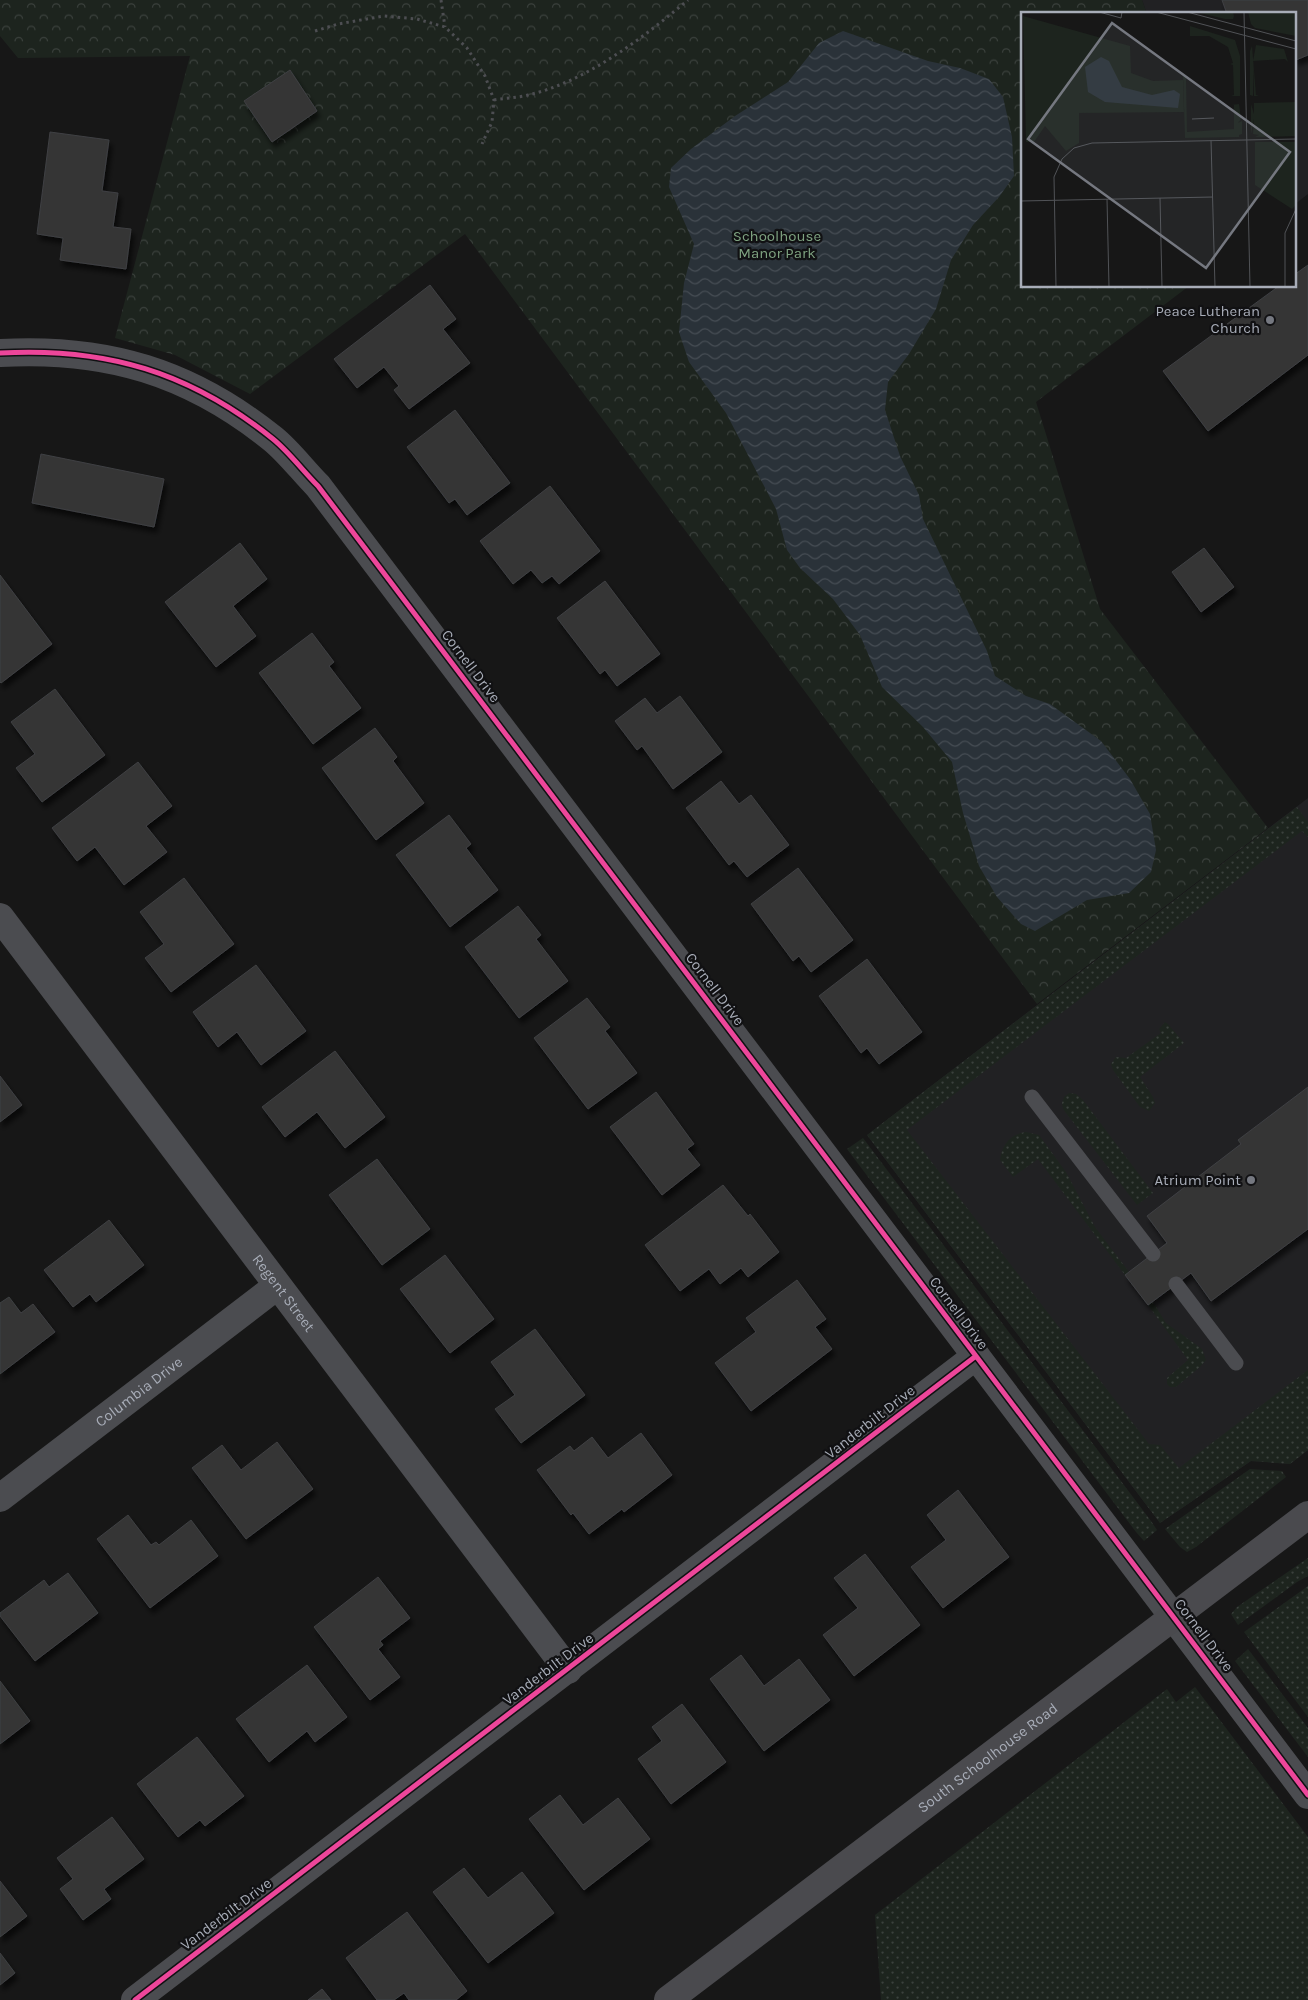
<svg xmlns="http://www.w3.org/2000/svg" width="1308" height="2000" font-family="Karla,sans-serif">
<defs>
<pattern id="grass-dots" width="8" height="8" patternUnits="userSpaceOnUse" patternTransform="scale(1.25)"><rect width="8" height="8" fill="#1d241e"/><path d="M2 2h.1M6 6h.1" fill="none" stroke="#3b413d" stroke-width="1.8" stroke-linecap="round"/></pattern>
<pattern id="park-crowns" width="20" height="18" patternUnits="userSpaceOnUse" patternTransform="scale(1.25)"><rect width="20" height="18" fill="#1d241e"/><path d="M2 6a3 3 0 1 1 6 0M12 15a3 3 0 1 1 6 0" fill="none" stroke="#3b413d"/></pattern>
<pattern id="water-waves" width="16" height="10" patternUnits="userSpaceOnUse" patternTransform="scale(1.25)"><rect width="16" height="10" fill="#2a3239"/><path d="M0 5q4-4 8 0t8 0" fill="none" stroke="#464d54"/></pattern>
<filter id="shadow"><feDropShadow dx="3" dy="5.5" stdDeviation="2.5" flood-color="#0009"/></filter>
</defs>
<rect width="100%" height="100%" fill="#171717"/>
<path fill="#212123" d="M1142,0h166v194l-14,11v-191h-147z
M1308,798v652l-18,14 -39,-3 -91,62 -293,-388z"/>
<path fill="url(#grass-dots)" d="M1297,807l11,15v15l-6,-6 -395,299 242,314 11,1 19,23 129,-98v80l-18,14 -39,-3 -91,62 -293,-388z
M1165,1022l3,2 16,19 -44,34 13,20 2,6 -6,8 -9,-4 -27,-37 -2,-6 5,-7 10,1 35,-25 -2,-4z
M1069,1093l7,1 7,6 70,93 -16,12 -74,-96 -1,-6 2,-6z
M1026,1132l13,3 27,37 29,55 34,45 -4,3 -87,-116 -25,18 -13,-17c2,-16 11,-26 26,-28z
M863,1138l288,383 6,9 -13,11 -8,-9 -289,-383z
M1153,1302l13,21 36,26 4,11 -6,7 -24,20h-6l-3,-3v-6l21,-18 -40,-55z
M1250,1469l32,2 4,6 -90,70 -9,5 -7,-5 -15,-18z
M1308,1558v18l-11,6 -59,43 -7,-11 6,-7z
M1308,1586v131l-64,-85z
M1248,1649l60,79v29l-73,-96z
M1195,1687l113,150v163h-427l-6,-85 292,-226 9,13z"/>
<path fill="url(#park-crowns)" d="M0,0h1142l5,14h-125v272h167l-153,116 64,207 168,219 -231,176 -572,-770 -215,160 -75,-39 -60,-17 75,-282 -172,2 -18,-22z"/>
<path fill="url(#water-waves)" d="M843,31l85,30 32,7 29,11 14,18 9,40 2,39 -15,21 -26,28 -22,35 -15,49 -27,45 -21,28 -3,28 15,46 19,39 4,24 64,132 8,25 31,20 24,8 51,37 29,38 20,35 6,36 -5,22 -22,21 -42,7 -52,31 -14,-7 -24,-27 -18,-31 -16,-53 -11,-51 -29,-35 -41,-40 -22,-52 -27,-36 -33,-31 -13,-18 -11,-41 -26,-50 -24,-46 -37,-51 -10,-30 5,-49 10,-39 -25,-57 2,-19 20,-19 44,-33 53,-34 31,-39z"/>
<path fill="#353536" stroke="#3f4043" filter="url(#shadow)" d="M1222,0h86v55l-12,5 -2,-5v-41h-15l-1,-2 -4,2h-47z
M290,70l27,41 -45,31 -28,-41z
M50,132l59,8 -7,51 16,2 -5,34 18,2 -5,40 -66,-9 3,-22 -26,-4z
M1308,265v90l-100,76 -45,-60 116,-85h15v-11z
M430,285l26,34 -13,10 27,34 -61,46 -15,-19 5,-4 -15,-19 -27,21 -23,-29z
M455,410l55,73 -43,32 -12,-16 -6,4 -42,-56z
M41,454l123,25 -10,48 -122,-24z
M550,486l50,65 -41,33 -7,-8 -10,7 -11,-13 -18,14 -33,-43z
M240,543l27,36 -34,27 23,30 -40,31 -51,-65z
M1204,548l30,39 -33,25 -29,-40z
M0,575l52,69 -51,39 -1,-1z
M605,581l55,73 -43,32 -12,-16 -5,4 -43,-56z
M312,633l22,29 -5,4 32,42 -48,36 -54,-71z
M55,689l50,66 -63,47 -26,-34 19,-14 -24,-32z
M680,696l42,56 -49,37 -31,-43 -5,4 -22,-29 30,-23 12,15z
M375,728l22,29 -4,4 31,42 -48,37 -54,-72z
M138,762l34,44 -26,20 21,26 -43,33 -29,-38 -18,14 -25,-33z
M721,781l18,23 12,-9 38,50 -42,32 -13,-16 -5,4 -43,-57z
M449,815l22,29 -5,4 32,42 -48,37 -54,-72z
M798,868l55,72 -42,32 -12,-16 -6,5 -42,-57z
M184,878l50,66 -63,48 -26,-34 19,-14 -24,-32z
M518,906l23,29 -5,4 32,42 -49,37 -54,-71z
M867,959l55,73 -43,32 -12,-16 -6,5 -42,-57z
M256,965l50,66 -45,34 -24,-33 -19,15 -25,-35z
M587,998l23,29 -5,4 32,42 -49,36 -54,-71z
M335,1051l50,66 -40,31 -28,-36 -32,25 -23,-30z
M0,1076l22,29 -22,17z
M1308,1087v142l-97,72 -20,-28 -43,32 -23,-30 42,-32 -20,-27 94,-72 -3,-4z
M656,1092l38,52 -7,5 13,16 -38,30 -52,-68z
M377,1159l53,70 -48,36 -53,-70z
M723,1185l25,31 2,-2 29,38 -31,25 -7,-9 -21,16 -11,-15 -29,22 -35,-46z
M109,1220l35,45 -48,37 -6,-8 -17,13 -29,-37z
M445,1255l49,64 -44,34 -50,-64z
M797,1280l29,39 -11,8 17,22 -81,62 -36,-48 41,-31 -10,-14z
M9,1297l12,16 12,-9 22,28 -55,42v-71z
M535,1329l50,66 -64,48 -26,-34 20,-14 -24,-33z
M641,1433l31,42 -48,37 -2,-3 -33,25 -16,-21 -2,2 -34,-45 33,-24 4,5 18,-14 16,21z
M277,1442l36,47 -67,50 -54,-71 30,-23 19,25z
M958,1490l51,67 -66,51 -32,-41 35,-27 -19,-25z
M128,1515l23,30 5,-3 3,3 32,-25 27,36 -68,52 -53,-69z
M865,1554l55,71 -66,51 -31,-41 35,-27 -24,-30z
M68,1573l30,40 -63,48 -35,-45v-3l44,-33 5,7z
M378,1577l32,41 -30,23 3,4 -5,4 22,28 -30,23 -56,-73z
M741,1655l23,31 35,-27 31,41 -66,51 -54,-72z
M307,1665l40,52 -32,25 -8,-11 -38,31 -33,-43z
M0,1681l30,40 -30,23z
M682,1704l44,58 -55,42 -33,-45 24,-18 -10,-14z
M197,1737l47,59 -39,30 -5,-6 -22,17 -41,-53z
M560,1795l23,30 35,-27 32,41 -66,51 -55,-71z
M112,1817l32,42 -40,30 7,10 -28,21 -23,-31 13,-10 -16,-21z
M464,1868l24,30 34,-26 32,41 -66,50 -55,-71z
M0,1881l27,35 -27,21z
M407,1912l60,79 -11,9h-47l-5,-7 -10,7h-17l-31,-42z
M0,1953l15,20 -15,12z
M322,1989l9,11h-23z"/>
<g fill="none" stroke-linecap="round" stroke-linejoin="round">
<path stroke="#4d4e52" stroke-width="3" stroke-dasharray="2.5 4" stroke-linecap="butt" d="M441,0l4,27
M315,31l23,-7 46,-8 33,3 28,8 22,21 18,28 9,24 -2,22 -10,22
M494,100c11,-2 23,-2 34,-5 58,-13 116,-58 160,-95"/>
<path stroke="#4b4c50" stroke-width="15" d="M1032,1097l121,157
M1176,1284l60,79"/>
<g stroke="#4b4c50" stroke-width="28">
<path d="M0,353c106,-6 190,19 273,86 16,13 30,32 45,47l990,1309"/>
<path id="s1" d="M0,917l568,753"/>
<path id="s2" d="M0,1498l277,-212"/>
<path d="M135,2000l841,-644"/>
</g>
<path stroke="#4a4a4e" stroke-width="28" id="s3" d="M668,2000l640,-485"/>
<g stroke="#111113" stroke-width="8">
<path id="cycleway" d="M0,353c106,-6 190,19 273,86 16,13 30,32 45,47l990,1309
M135,2000l841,-644"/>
</g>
<use href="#cycleway" stroke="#ed469a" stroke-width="5"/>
</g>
<g fill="#757880" stroke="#111113" stroke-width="2">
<circle cx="1270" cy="320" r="5"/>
<circle cx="1251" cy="1180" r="5"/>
</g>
<g text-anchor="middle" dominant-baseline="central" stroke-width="4.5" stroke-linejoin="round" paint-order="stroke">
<g font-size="15" fill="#7fa381" stroke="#111113">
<text x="777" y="236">Schoolhouse<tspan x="777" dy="17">Manor Park</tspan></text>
</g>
<g font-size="15" fill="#a8adb8" stroke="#111113" text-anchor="end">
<text x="1260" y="311">Peace Lutheran<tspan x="1260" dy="17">Church</tspan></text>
<text x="1241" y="1180">Atrium Point</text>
</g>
<g font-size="15" fill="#a8adb8" stroke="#111113">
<text transform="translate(471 666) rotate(53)">Cornell Drive</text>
<text transform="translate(715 989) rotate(53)">Cornell Drive</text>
<text stroke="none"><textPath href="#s1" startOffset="471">Regent Street</textPath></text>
<text transform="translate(959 1313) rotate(53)">Cornell Drive</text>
<text stroke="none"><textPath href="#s2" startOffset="175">Columbia Drive</textPath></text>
<text transform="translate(870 1422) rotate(-38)">Vanderbilt Drive</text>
<text transform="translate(1204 1635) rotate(53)">Cornell Drive</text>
<text transform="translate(548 1669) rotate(-37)">Vanderbilt Drive</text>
<text stroke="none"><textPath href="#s3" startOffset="401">South Schoolhouse Road</textPath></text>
<text transform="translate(226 1914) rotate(-37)">Vanderbilt Drive</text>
</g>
</g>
<g transform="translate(1021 12)">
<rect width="275" height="275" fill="#171717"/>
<path d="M175,0h37l1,4 -1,3h-8zM169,14l45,14 5,16v40h-9l3,-1 -1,-30 -3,-1 3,-1 -5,-16 -19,-11h-19v4zM235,33l28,4 4,13 -3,-3 -32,2zM231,34l4,49 3,1h-5l-1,-31v31l-3,-1v-44zM162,64l6,1 -3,1 1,54 47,-3v-24h-3l8,-1 2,15 -3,4 4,-2v13l-3,1v-5v7l-54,1zM275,90v34l-41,1 4,-2 -6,-1 1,-15 -3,15v-30l3,10v-11zM234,130h41v63l-4,4 -37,-24z" fill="#1d241e"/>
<path d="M227,0h48v24l-41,-8 -4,-4zM2,4l107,30 1,27 22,8 30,-1 1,32 -105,1v30l-13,8 -21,-25 -11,16h-8z" fill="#1d241e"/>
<path d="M80,45l8,4 13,26 30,8 22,-5 6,4 -2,14 -73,-6 -17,-10 -3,-25z" fill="#2a3239"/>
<path fill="none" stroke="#515357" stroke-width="1" d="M78,0l22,6 1,-6M135,0l140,37M166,0l109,29M223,0l6,275M171,107l22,-1M190,128l4,147M139,186l2,89M86,187l2,88M0,189l192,-4M35,275l-2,-110 8,-18 12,-11 18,-5 204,-4M264,275v-54l11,-24"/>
<path fill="#757880" fill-opacity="0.15" stroke="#757880" stroke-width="2.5" d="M91,11l178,129 -84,116 -178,-129z"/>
<rect width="275" height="275" fill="none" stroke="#a8adb8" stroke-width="2.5"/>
</g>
</svg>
